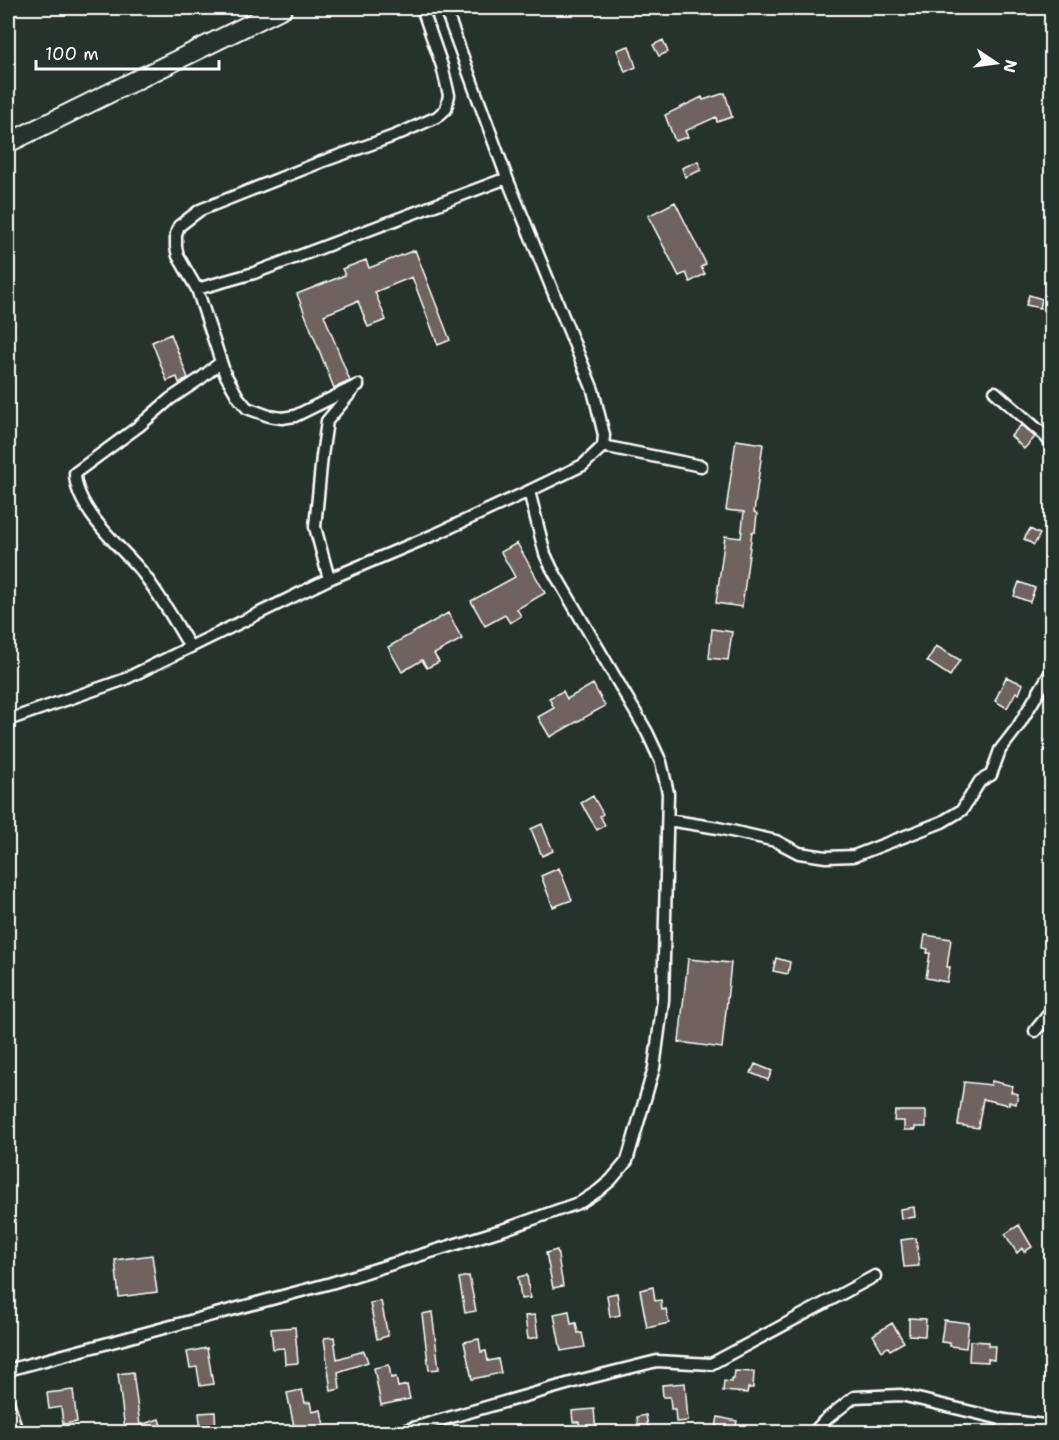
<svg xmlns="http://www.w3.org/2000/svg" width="1059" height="1440" font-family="'Shantell Sans',sans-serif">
<rect width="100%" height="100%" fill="#26332d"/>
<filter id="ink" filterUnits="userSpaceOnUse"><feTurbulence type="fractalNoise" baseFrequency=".0167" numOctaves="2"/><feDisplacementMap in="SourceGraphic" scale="12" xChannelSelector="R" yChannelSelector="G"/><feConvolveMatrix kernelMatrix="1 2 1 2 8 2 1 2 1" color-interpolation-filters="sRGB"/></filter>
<g filter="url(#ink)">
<path fill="#6f625e" stroke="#fff" stroke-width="1.5" d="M663,40l5,12 -9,4 -6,-11z
M629,46l7,21 -11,5 -8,-22z
M725,93l7,24 -15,5 -1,-5 -31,14 3,6 -13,4 -10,-26 37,-18 1,3z
M698,161l3,9 -16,7 -3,-9z
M675,202l31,62 -5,3 4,7 -15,8 -4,-9 -7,3 -31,-60z
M415,250l35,90 -12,5 -26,-68 -37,15 11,28 -18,7 -10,-26 -34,14 26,66 -16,7 -37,-94 48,-19 -3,-6 24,-9 3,8z
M1029,295l13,4 -2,9 -14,-3z
M171,334l17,44 -9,5 -2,-6 -10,4 -15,-39z
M1021,425l14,12 -11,12 -13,-13z
M736,440l27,4 -9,68 3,2 -2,18h-3l-10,75 -26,-4 9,-67 16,2 3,-26 -18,-2z
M1030,529l10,5 -6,11 -10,-6z
M517,543l28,50 -28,16 4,7 -11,7 -5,-8 -20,11 -14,-25 44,-24 -14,-25z
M1019,582l16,6 -5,14 -16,-6z
M448,613l14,26 -28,15 5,8 -12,6 -5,-8 -20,12 -14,-25z
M712,629l20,3 -4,28 -19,-2z
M936,646l24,14 -10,16 -23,-15z
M1006,677l17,7 -4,10 -3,-2 -9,16 -12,-7z
M593,684l12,22 -55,31 -12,-20 16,-9 -5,-10 14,-7 4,8z
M593,796l10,18 -3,2 5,9 -8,5 -16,-27z
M542,824l11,27 -11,5 -11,-27z
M559,868l13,32 -19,7 -12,-31z
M925,935l26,4 -4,28h3l-3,15 -21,-4 4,-25h-3l1,-4 -5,-1z
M776,958l14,4 -2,12 -15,-3z
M688,959l43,4 -9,85 -43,-6z
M755,1064l17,7 -4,9 -17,-7z
M992,1081l21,5 -2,6 7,2 -2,10 -7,-2v3l-26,-6 -5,29 -20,-3 6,-43 27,3z
M895,1111h31v16h-11v3h-11v-9h-10z
M914,1207l1,10 -14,2 -1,-10z
M1019,1225l13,22 -8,5 -2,-4 -5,5 -12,-19z
M916,1238l3,28 -15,1 -3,-27z
M557,1250l6,36 -10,2 -7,-35z
M152,1255l5,37 -38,5 -4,-37z
M527,1275l3,23 -9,1 -3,-22z
M469,1276l7,35 -11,2 -6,-35z
M653,1287l2,14 6,-1 1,10 4,-1 3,14 -22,5 -7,-38z
M617,1293l3,22 -10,2 -3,-22z
M381,1301l7,35 -11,3 -7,-36z
M569,1311l2,13 5,-1 2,10h4l3,14 -24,4 -7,-37z
M432,1312l7,57 -10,1 -7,-56z
M535,1315l3,22 -10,2 -3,-23z
M909,1318l17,1 -1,17 -16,-1z
M944,1320l25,3 -3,25 -16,-2v-3l-9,-1z
M892,1323l12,19 -14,8 -2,-3 -6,4 -9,-16z
M295,1327l3,36 -13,1 -1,-16 -11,1 -2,-20z
M334,1337l3,22 27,-8 4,11 -30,10 2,17 -9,2 -7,-53z
M479,1339l2,13 5,-1 2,10 10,-2 3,14 -29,6 -8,-37z
M970,1341l19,1 -1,4h7l-1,14 -6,-1v3l-19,-1z
M207,1348l6,36 -13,2 -3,-19 -7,1 -3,-16z
M389,1365l2,13 5,-1 2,10 9,-2 3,14 -29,6 -7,-37z
M735,1371l19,1 -1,16h-5l-1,5 -24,-2 1,-10 7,1v-3h3z
M133,1372l7,53 19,-6 4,13h-40l2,-2 -7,-56z
M685,1383l3,38 -12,1 -1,-13h-4l-1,-12h-7l-1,-12z
M73,1390l4,32 -14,2 -2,-17 -12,2 -2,-16z
M302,1390l3,13 5,-1 2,10 9,-2 3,15 -29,6 -8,-38z
M594,1409l2,23h-16l-1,-10h-6l-1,-11z
M215,1412l1,20h-15l-2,-19z
M646,1415l3,17h-10l-2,-15z
M718,1417l19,4 -2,11h-20z"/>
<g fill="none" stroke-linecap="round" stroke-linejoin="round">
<g stroke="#fff" stroke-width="15">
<path id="street" d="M197,289l57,-16 253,-95
M358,385l-63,31 -13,2 -13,-2 -22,-8 -9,-11 -13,-23 -28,-85 -19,-33 -2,-9v-13l3,-8 21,-16 121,-48 73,-26 43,-19 9,-8 3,-14 -7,-29 -20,-58
M995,392l49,43 8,9
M603,446l98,20
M329,579l-14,-52 7,-71 5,-35 26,-31
M190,647c-15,-26 -30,-51 -48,-75 -22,-26 -67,-63 -67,-99l64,-47 31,-27 30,-20 21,-17
M8,720l115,-40 206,-101 107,-45 93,-43 54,-26 20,-19 1,-11 -11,-45 -86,-212 -62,-170
M668,820l50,8 58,13 23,12 27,4 28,-1 88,-34 20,-12 18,-29 11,-6 9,-25 17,-22 35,-58
M1035,1031l17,-21
M8,1370l323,-87 177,-55 73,-26 17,-11 13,-11 16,-19 27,-93 9,-68 5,-207 -7,-31 -14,-30 -95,-163 -7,-15 -16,-63
M8,1401l9,31
M399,1432l182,-52 76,-19 54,3 164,-88
M814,1432l10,-11 30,-24 47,-2 104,25 47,6
M1001,1432l4,-12"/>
</g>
<g stroke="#fff" stroke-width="22">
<path id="highway" d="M8,143l275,-135"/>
</g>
<use href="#street" stroke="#26332d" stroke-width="10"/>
<use href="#highway" stroke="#26332d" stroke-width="18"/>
</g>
</g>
<rect width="1059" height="1440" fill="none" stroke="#26332d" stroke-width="30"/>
<rect x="15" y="15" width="1029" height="1410" fill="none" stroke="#fff" stroke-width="2" filter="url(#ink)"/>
<g transform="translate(996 63) rotate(103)" stroke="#26332d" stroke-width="4.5" paint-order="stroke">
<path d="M0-4.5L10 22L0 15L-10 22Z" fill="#ffffff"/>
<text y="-9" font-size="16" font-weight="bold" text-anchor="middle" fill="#ffffff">N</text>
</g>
<path d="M36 60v9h183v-9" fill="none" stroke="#ffffff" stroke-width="3"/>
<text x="45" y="60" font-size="18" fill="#ffffff" stroke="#26332d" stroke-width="4.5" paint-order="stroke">100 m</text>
</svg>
